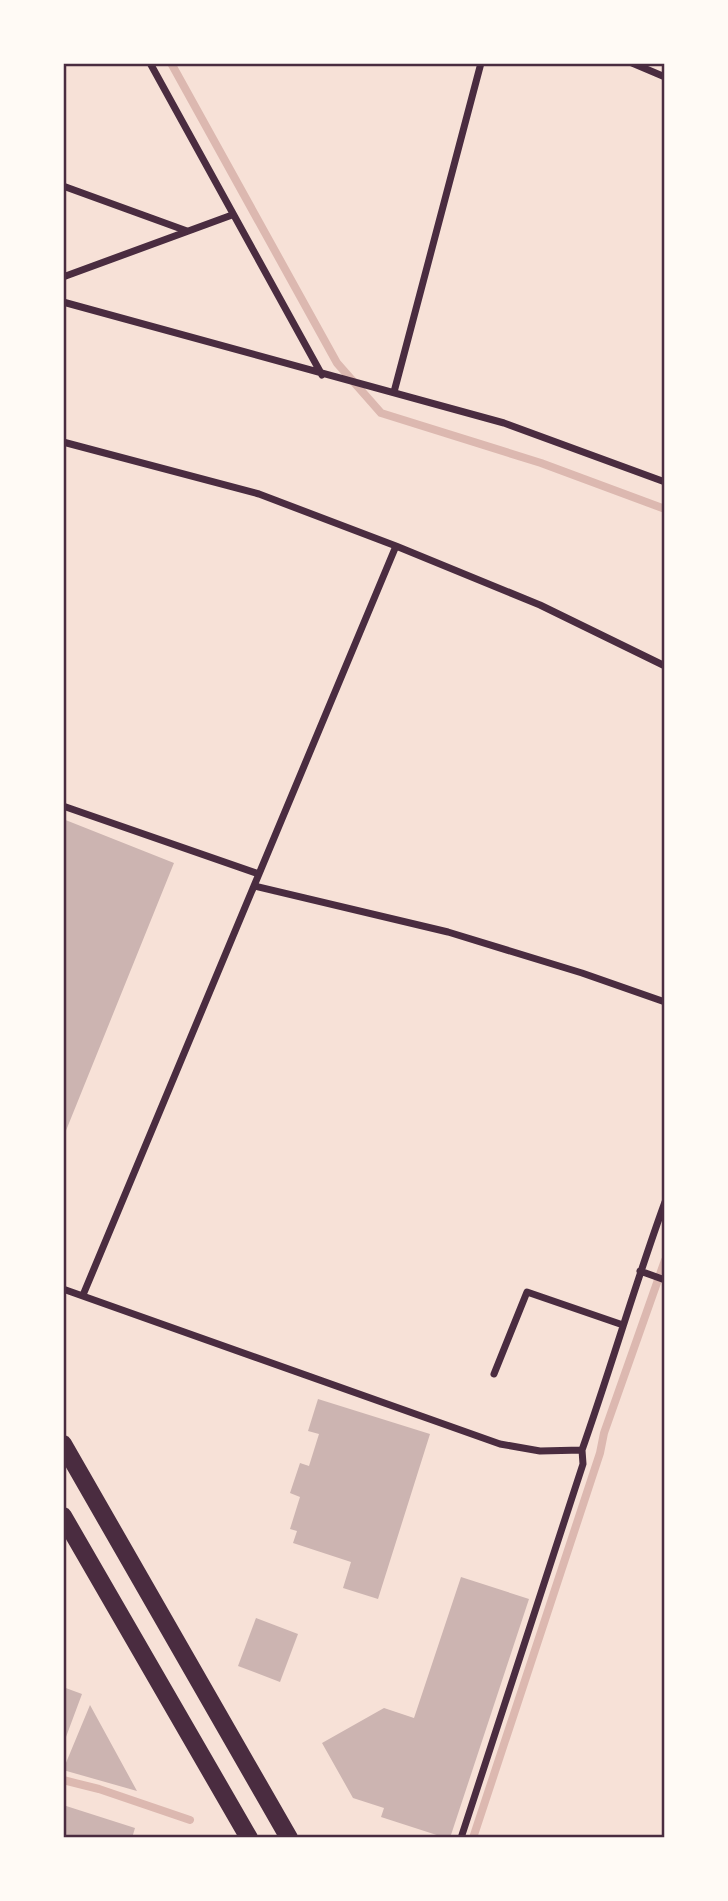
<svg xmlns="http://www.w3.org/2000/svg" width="728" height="1901" font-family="'Roboto Serif',serif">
<rect width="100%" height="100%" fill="#f7e1d7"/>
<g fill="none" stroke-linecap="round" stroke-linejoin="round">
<path stroke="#dcb8b0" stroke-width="8" d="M171,63l166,300 44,50 160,50 124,46
M63,1780l36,9 91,31
M473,1838l127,-385 4,-20 61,-173"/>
</g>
<path fill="#ccb4b1" d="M63,819l111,44 -111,275z
M318,1399l112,35 -52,165 -35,-11 8,-26 -58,-19 4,-12 -7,-2 10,-32 -10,-4 10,-30 9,3 10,-32 -11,-3z
M461,1577l68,22 -79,239h-4l-65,-21 3,-9 -31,-10 -31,-55 62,-35 30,10z
M256,1618l42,16 -18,48 -42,-16z
M63,1687l19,7 -19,51z
M90,1705l47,86 -74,-21z
M63,1805l72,23 -3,10h-69z"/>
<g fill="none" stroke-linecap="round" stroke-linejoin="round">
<path stroke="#4a2c40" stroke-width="7" d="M150,63l172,312
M632,63l33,14
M63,186l124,45
M63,277l169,-62
M63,302l441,121 161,59
M394,392l87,-329
M63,442l196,52 137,52 144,59 125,61
M63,806l196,68
M254,886l194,46 134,41 83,29
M640,1271l25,9
M63,1289l437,155 40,7 42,-1
M83,1295l313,-749
M494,1374l33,-82 96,33
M461,1838l122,-374 -1,-14c29,-82 53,-166 83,-248"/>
<path stroke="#4a2c40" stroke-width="18" d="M63,1444l226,394
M63,1516l186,322"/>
</g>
<rect width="728" height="1901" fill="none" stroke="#fffaf5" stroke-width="130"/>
<rect x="65" y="65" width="598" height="1771" fill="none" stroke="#4a2c40" stroke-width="2.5"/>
</svg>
